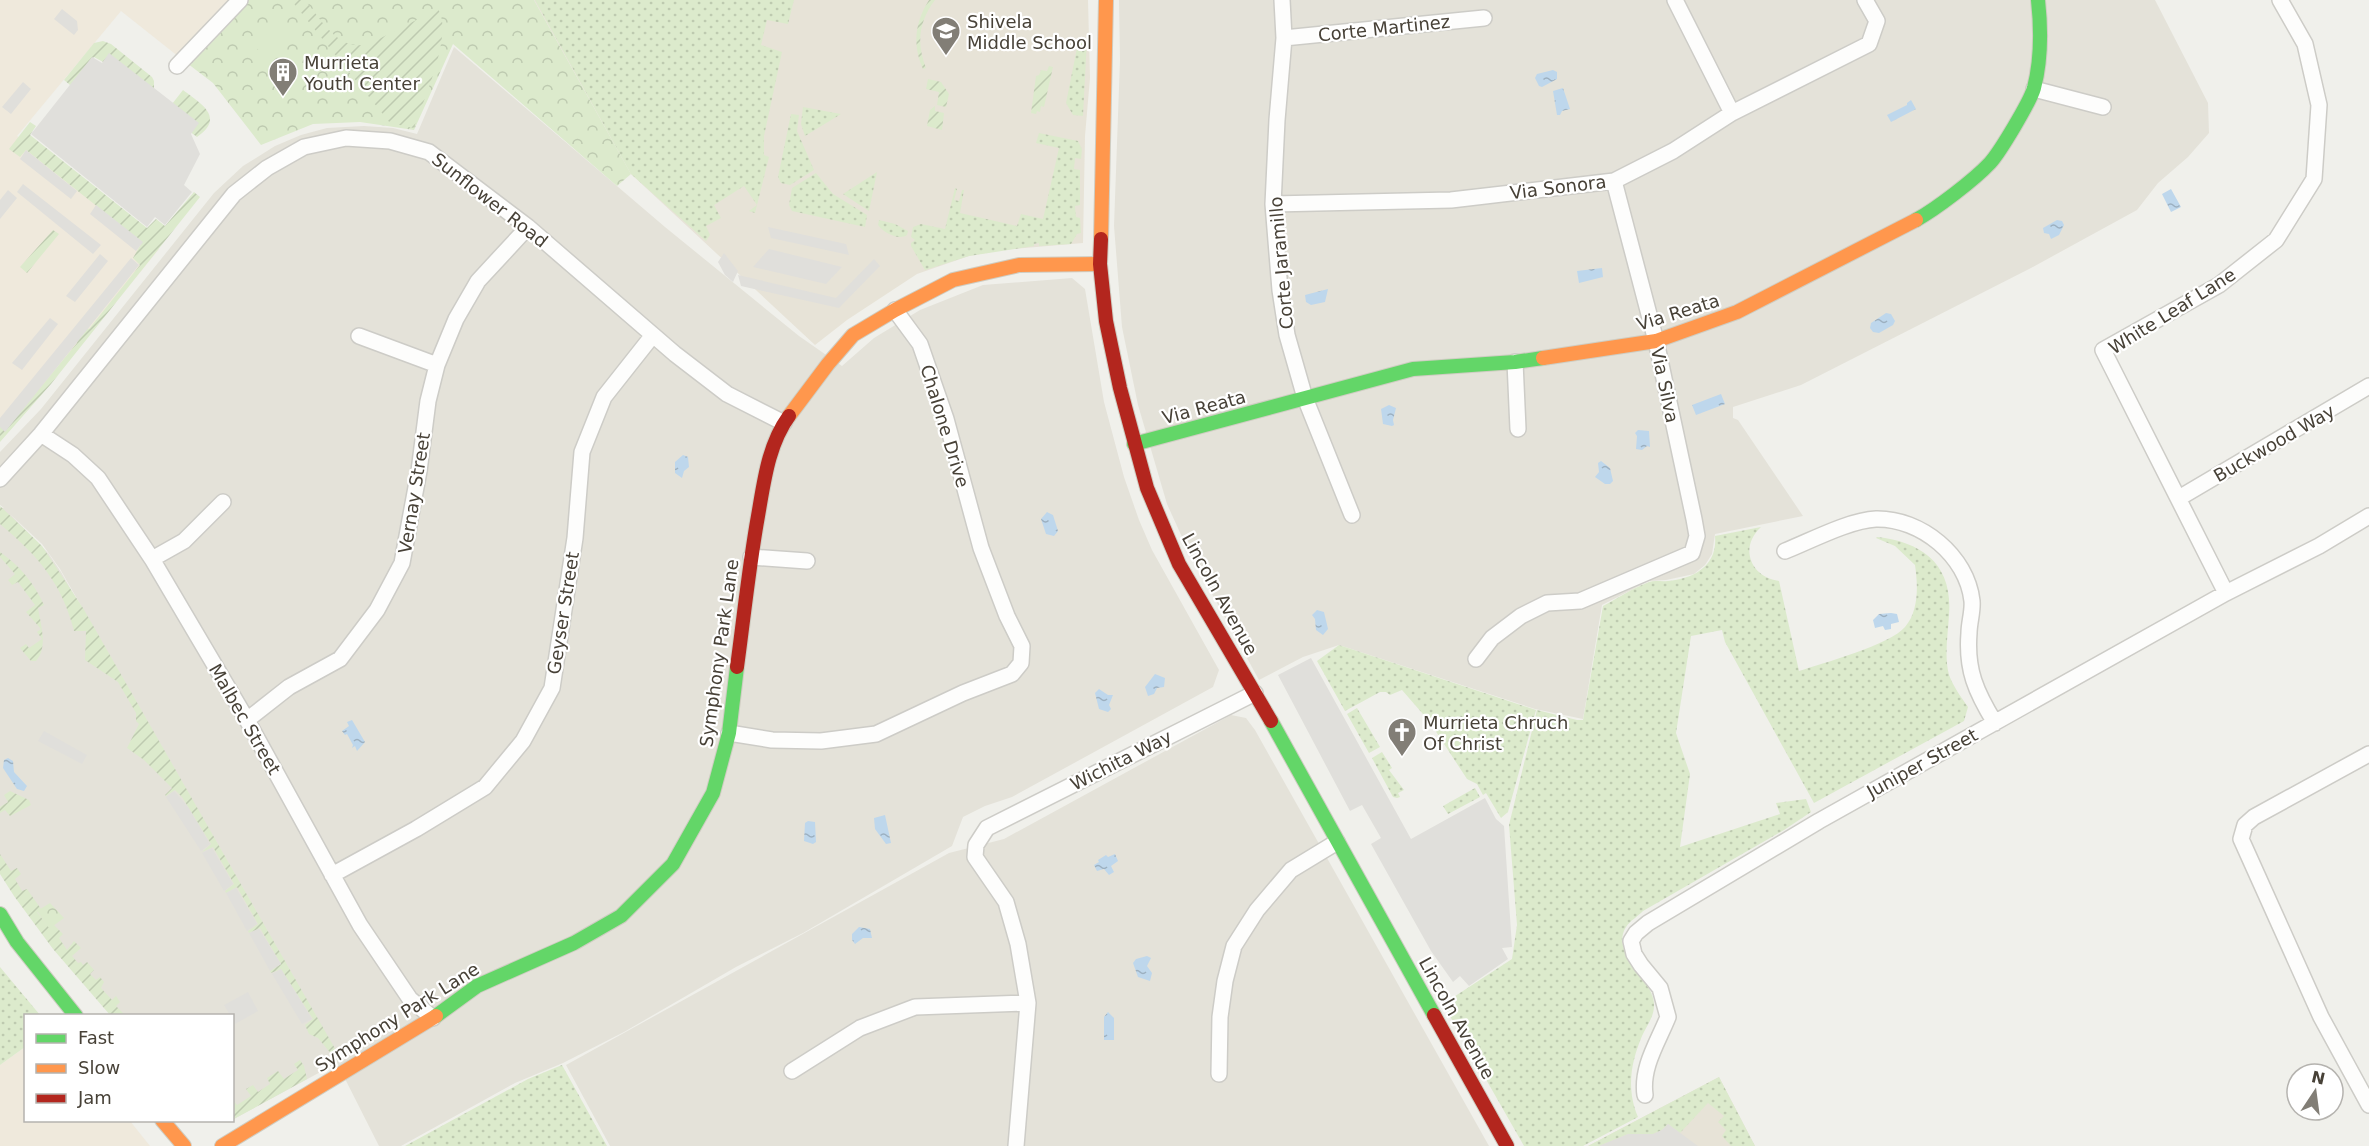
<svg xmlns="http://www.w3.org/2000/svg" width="2369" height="1146" font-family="'DejaVu Sans',sans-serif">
<defs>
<pattern id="grass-dots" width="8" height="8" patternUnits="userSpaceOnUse" patternTransform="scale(1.5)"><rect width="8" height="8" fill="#dceacc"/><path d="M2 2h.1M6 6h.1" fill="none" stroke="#becab0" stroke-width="1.8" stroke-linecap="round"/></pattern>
<pattern id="forest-crowns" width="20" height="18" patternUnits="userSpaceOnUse" patternTransform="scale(1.5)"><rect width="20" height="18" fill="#dceacc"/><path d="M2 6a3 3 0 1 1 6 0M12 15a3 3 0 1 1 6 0" fill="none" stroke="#becab0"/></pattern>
<pattern id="garden-furrows" width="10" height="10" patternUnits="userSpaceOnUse" patternTransform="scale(1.5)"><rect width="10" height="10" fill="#dceacc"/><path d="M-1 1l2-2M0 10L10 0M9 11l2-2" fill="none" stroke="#becab0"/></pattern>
<pattern id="water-ripples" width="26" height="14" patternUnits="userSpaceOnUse" patternTransform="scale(1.5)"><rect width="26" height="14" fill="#bed7ec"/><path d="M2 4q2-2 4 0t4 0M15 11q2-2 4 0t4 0" fill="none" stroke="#9cb0c0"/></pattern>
</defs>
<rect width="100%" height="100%" fill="#f0f0eb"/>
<path fill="#e4e2d9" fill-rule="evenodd" d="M1119,0h1036l53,103 1,30 -21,24 -30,26 -21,27 -106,58 -230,117 -68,22v11l5,2 65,96 -88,18 -3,20 -7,11 -11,9 -28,6 -17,1 -47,24 -19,114 -48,-10 -196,-64 -36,12 -44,23 -72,-132 -20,-44 -29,-99 -16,-78 -8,-101 6,-166z
M454,47l211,180 134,109 43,30 32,-28 46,-28 63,-25 89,-7 13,11 19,113 20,75 15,43 13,30 67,120 -6,17 -201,110 -27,9 -22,11 -11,29 -149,87 -67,34 -112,65 -61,31 -48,20 -114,63h-22l-42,-83 -105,57v-104l-118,-1 -114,-148v-360l4,1 -4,-3v-53l41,-43 173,-216 29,-27 32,-20 26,-11 26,-7 37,-2 29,2 24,6zM10,514l32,30 18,25 282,492 -281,-489 -13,-19z
M1231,715l15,3 9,12 234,416h-879l-44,-81 383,-212 55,-14z"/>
<path fill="#efe9dc" d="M0,0h234l-55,57 -58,-46 -104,125 142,113 -120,148 -39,44z
M25,1047l1,73 104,1 20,25h-150v-81z"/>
<path fill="#e7e3d7" d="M534,0h554l2,78 -5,58 -2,107 -81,7 -33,6 -52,18 -70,46 -32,25 -184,-171z
M1719,1077l36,69h-167z"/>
<path fill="url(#grass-dots)" d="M535,0h259l-6,24 -21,-4 -6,25 21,7 -18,84v19l5,2 -14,56 -6,-2 8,-6 -13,-19 -30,19 7,13 -15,8 4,9 -4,6 -75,-67z
M1079,38l8,1 -4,77 -10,-1 -7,-12z
M803,107l38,7 -36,22 -4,-12z
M791,114l8,1 -2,16 17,39 -24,15 -9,-2 -3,-6z
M1039,133l39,8 4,8 -1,10 -6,-1 -1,11 6,1v35l-5,1 1,11 4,1 1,15 -4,1 -6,10 -32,2v-3l-5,1v2l-65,10 -44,14 -14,-24v-3l4,-3 -4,-3 2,-10 8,-3 24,5 10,-41 2,1 -3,11 5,1 3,-11h2l-4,23 57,13 4,-12 22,5 16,-71 -23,-5z
M877,172l-8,39 -26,-17z
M816,173l17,21 34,21 -2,12 -73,-16 -3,-6 3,-17z
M879,220l16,4 13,7 -1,4c-9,6 -24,-3 -29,-10z
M1761,527c-22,20 -11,50 18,54l20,90c24,-8 91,-26 106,-44 14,-16 13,-42 10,-62l-20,-19 -19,-8 1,-1c46,5 76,28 72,78 -1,19 -5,41 0,60 4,11 12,22 19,32l-4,14 -150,82 -89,-161 -3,-12 -31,6 -15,97 14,41 -10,73 100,-33 -4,-11 30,-4 5,13 -27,18 -141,81c-5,5 -13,10 -17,16 -17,27 30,53 28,79 0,11 -8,21 -12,30 -11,26 -16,53 -4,81l-55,29h-59l-81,-142 69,-45 5,-34 -8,-100 28,-115 40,10h6l20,-114c15,-8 30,-18 46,-24 6,-2 12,0 19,-1 25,-2 50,-15 47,-45z
M1339,645l197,65 -28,102 -7,6 -15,-25 -3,2 -6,-11 -10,-5 -38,-58 -27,-31 -12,5 -4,-3h-6l-35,19 -28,-50z
M1357,708l23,39 -11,6 -22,-39z
M1382,752l10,16 -3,2 15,20 -6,3 2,4 -3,1 -4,-1 -21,-39z
M1475,788l5,9 -32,17 -5,-8z
M0,967l40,48 -14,1 -1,31 -25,18z
M562,1065l45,81h-202l123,-67z
M1719,1077l36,69h-24l-9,-10 4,-6 -8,-8 6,-6 -16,-13 -28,30 -12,-9 -6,6 -9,4h-25l-29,12h-11z"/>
<path fill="url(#forest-crowns)" d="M241,0h293l97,174 -14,12 -164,-142 -39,86 -54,-8 -47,2 -52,21 -48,-62 -34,-26z
M50,903l14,15 -15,11 -12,-18z"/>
<path fill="url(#garden-furrows)" d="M291,0h14c18,22 36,56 68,42l65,-33c16,25 -15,92 -24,119l-24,-5z
M929,0h6c-16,21 -19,43 -9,68l-3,1c-11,-24 -8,-47 6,-69z
M103,41l8,3 41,33 2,4v9l-60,-33 -21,25 3,8 -12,-10 30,-37z
M1049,66l4,1 -9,40 -3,-1 -1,6 -3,-1 -1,3 -5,-1 5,-37 3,-1 2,-5 6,1z
M928,79l13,3 8,12 -3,13 -9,-2 2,-13 -13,-3z
M183,90c17,13 43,27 14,47l-32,-24z
M935,106v5l9,2 -2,17 -15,-4 3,-16z
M30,122l6,4 -6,9 117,93 9,-9 9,7 29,-34 6,5 -149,187 -51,58v-16l6,3 71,-86 3,-19 9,5 51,-64 -7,-7 9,-16 -116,-92 -6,7 -11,-8z
M53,230l6,4 -32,39 -7,-6z
M0,506l42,40 41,62 258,451 -4,2 -19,-23 -9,-4 -4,-9 8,-6 -32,-50 -10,4 -1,-2 11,-7 -21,-36 -11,5 -1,-2 10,-7 -21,-37 -11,6 -1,-2 9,-7 -21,-37 -11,5 9,-8 -29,-47 -7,-7 -9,6 -1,-1 7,-7 -28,-28 -17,-12 12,-24 -3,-3v-8l-18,-31 -33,-22 1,-29h-12c-12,-48 -36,-75 -74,-107z
M0,552c20,14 34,31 44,53l-6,3c3,17 10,40 -2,53h-5l-11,-13 6,-4 3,4 13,-9 -5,-7 4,-3 -15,-17 9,-7 -17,-23 -6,3 -4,-5 7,-6 -15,-17z
M10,791l19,9 2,5 -21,11 -5,-6 -5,3v-6l8,-5 -4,-7z
M0,854l11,17 6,-3 4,6 -6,5 7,12 5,-2 14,20 -4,3 12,16 5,-3 9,9 -4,4 8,12 7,-9 7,7 -9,8 6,7 3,-1 2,3 4,-3 7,8 -4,4 6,6 4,-3 4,5 -3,6 11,12 4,-4 4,6 -4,4 9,9h-15l-57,-66 -39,-53 -14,-22z
M300,1060l4,6 3,13 -75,41 1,-20 4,5 14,-9 -5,-7 7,-4 5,7 12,-8 -3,-6 11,-7 6,8 14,-9 -4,-6z"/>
<path fill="#dceacc" d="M279,21l17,17 -24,24 -17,-15z"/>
<path fill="#e0dfdb" d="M62,9l15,12 1,9 -4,5 -20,-16z
M109,53l90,70 -8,11 9,20 -16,31 8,7 -27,33 -10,-8 -8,10 -116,-93 61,-77 10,6z
M23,82l8,7 -20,25 -9,-7z
M26,150l51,41 -6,8 -51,-40z
M23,184l78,61 -8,9 -76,-62z
M8,190l9,8 -17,21v-19z
M96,205l47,37 -7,9 -46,-37z
M768,227l78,17 3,11 -78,-17z
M769,249l73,18 -16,17 -73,-17z
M724,253l14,18 -5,11 -8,-7 -7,-13z
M100,254l8,7 -33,41 -9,-6z
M131,258l8,7 -134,167 -5,-5v-9z
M874,259l6,7 -41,42 -98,-22 -3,-11 98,23z
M50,318l8,6 -36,46 -10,-7z
M1311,658l100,181 74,-41 11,21 8,7 8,121 -10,1 6,11 -39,27 -9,-10 -7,6 -22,-31 -60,-107 10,-6 -19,-33 -12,6 -72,-136z
M44,731l43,24 -5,9 -44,-23z
M174,791l14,16 22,37 -9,7 -35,-54z
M212,848l21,36 -9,7 -22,-38z
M236,888l21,36 -10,7 -21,-38z
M259,929l22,35 -11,7 -21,-38z
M281,969l31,50 -10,5 -30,-50z
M248,992l10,19 -23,13 -3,-8 -2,-1 -6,-10z
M1668,1124l30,22h-99l29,-12h25l9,-4z"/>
<path fill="url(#water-ripples)" d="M1553,70l4,2v7l-15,8 -3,-1 -4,-8 2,-4z
M1563,88l7,21 -8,2 -2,4h-3l-4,-24z
M1911,100l5,9 -25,13 -4,-7 20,-10v-2z
M2171,189l10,18 -10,5 -9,-18z
M2057,220l5,1 2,4 -5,10 -8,4 -2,-5 -5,-1 -1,-5z
M1602,268l1,9 -24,6 -2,-12z
M1328,289l-3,13 -14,3 -5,-3 -1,-7z
M1886,313l5,1 4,7 -2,4 -14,8 -6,-1 -3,-4 1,-5z
M1721,394l4,10 -29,11 -4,-10z
M1389,405l7,3 -3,12 1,5 -2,1 -9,-2 -2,-15z
M1638,430l11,1 1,16 -3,-1 -5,4 -6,-1 1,-13 -2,-3z
M683,455l5,2 1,10 -5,4 -2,7 -7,-5v-11z
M1601,461l9,7 3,13 -3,3h-5l-10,-7 4,-5 -1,-9z
M1047,512l6,3 5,16 -4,5 -8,-2 -5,-15z
M1317,610l7,2 4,17 -5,6 -7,-5 -1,-11 -3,-4z
M1891,613l6,1 2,8 -8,2v5l-6,1 -2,-4 -8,2 -2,-8 6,-6z
M1155,674l10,4 -1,9 -7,1 -3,6 -6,2 -3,-9z
M1099,689l9,6h5l-4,10 2,4 -3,3 -9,-3 -4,-16z
M352,720l13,22 -8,9 -2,-5 -3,2 1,-3 -6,-11 -2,1 -3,-4 7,-5 -2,-4z
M8,758l5,3 1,11 13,14 -3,5 -7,-2 -14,-21 1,-8z
M885,815l6,28 -5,1 -11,-15 -1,-11z
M808,821l7,1 1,20 -3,2 -9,-3 1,-18z
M1115,854l3,7 -7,5 3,6 -5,3 -5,-6 -7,2 -3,-6 5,-3 -1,-2 8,-5 2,2z
M859,927l11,2 2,9h-9l-8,6 -3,-4v-6z
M1147,956l4,2 -4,8 5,7 -2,8 -12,-4 -5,-14 3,-4z
M1108,1012l6,6v22h-10v-23z"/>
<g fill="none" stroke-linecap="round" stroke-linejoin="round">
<g stroke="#cdccc7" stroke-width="18">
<path id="street" d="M1282,0l2,38 -7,82 -4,84 7,86 7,45 18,63 47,117
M1675,0l57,113
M1284,38l200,-20
M177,66l63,-66
M2034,89l69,18
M1273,204l178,-4 163,-19 59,-30 59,-38 137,-69 8,-23 -12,-21
M359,336l78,29
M1515,362l3,67
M41,434l32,21 25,23 54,81 95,161 113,205 50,74 23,19
M0,479l41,-45 193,-240 33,-26 37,-21 42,-9 44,3 39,11 99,75 147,127 52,40 57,29
M2179,498l190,-112
M1785,551c25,-10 65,-31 91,-32 45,-1 91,37 96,82 1,10 -3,22 -3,32 -3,37 7,59 26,90
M751,557l56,4
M152,559l32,-18 39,-39
M2226,593l-123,-243 116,-65 57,-45 38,-61 5,-74 -14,-61 -25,-44
M1476,659l16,-21 29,-22 26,-13 33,-2 112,-48 5,-17 -3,-17 -38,-178 -42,-160
M247,720l42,-33 51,-28 37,-49 25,-47 17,-92 9,-70 9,-36 19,-46 22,-38 50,-54
M729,733l43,7 49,1 55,-7 87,-41 49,-19 9,-11 1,-17 -15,-30 -26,-68 -35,-129 -26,-75 -25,-34
M2369,754l-115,63 -9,8 -4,14 80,178 48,88
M332,875l84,-46 69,-42 38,-46 29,-53 23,-150 7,-86 22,-55 49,-62
M792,1071l68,-43 55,-21 113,-4
M1219,1074l1,-57 5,-36 9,-35 23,-36 34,-40 46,-28
M1645,1095c-4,-28 13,-53 23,-78l-8,-29 -19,-23 -7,-11 -3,-13 5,-8 12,-10 171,-102 407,-228 93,-47 50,-30
M1016,1146l12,-143 -10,-59 -12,-42 -31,-45 1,-12 11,-17 268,-135"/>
</g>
<g stroke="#cfcdc2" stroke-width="16">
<path id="fast" d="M1916,220c20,-11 58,-40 74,-57 10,-11 40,-61 44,-75 7,-27 7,-61 4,-88
M1134,444l279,-75 102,-7 28,-4
M1271,721l163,294
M0,914l17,28 59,74
M436,1016l41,-30 97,-43 47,-27 52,-52 40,-71 16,-60 8,-66"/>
</g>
<g stroke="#cfcdc2" stroke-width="16">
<path id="slow" d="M1101,239l5,-239
M1543,358l113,-17 81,-29 179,-92
M789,416l39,-52 25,-29 42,-25 58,-30 66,-15 81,-1
M162,1120l22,26
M222,1146l214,-130"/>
</g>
<g stroke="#cfcdc2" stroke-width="16">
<path id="jam" d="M1101,239l-1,25 6,57 14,67 27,100 32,76 92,157
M737,667c7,-51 12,-101 21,-151 6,-34 10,-71 31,-100
M1434,1015l73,131"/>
</g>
<use href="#street" stroke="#fdfdfc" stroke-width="15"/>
<use href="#fast" stroke="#63d668" stroke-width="14"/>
<use href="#slow" stroke="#ff974d" stroke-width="14"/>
<use href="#jam" stroke="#b3261e" stroke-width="14"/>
</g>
<defs>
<g id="school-pin" transform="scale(1.5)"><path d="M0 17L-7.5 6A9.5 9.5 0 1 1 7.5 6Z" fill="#827e76" stroke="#fff"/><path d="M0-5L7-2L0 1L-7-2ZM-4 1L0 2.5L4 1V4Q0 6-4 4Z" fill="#fff"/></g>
<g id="building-pin" transform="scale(1.5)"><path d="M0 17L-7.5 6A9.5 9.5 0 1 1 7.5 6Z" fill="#827e76" stroke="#fff"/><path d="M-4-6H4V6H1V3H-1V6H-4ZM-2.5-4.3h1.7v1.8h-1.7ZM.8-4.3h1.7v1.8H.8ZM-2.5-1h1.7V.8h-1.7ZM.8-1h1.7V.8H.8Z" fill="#fff"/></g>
<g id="church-pin" transform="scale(1.5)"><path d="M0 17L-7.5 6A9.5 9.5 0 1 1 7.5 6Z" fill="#827e76" stroke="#fff"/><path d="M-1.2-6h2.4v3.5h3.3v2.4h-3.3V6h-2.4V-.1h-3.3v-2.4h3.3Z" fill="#fff"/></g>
</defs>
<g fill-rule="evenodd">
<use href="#school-pin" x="946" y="31"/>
<use href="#building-pin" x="283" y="72"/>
<use href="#church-pin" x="1402" y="732"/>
</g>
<g text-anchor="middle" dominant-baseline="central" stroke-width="4.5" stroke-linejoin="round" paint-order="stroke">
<g font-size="18" fill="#474137" stroke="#fff" text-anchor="start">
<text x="967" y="21">Shivela<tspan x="967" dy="21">Middle School</tspan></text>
<text x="304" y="62">Murrieta<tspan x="304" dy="21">Youth Center</tspan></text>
<text x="1423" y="722">Murrieta Chruch<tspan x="1423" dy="21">Of Christ</tspan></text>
</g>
<g font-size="18" fill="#474137" stroke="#fff">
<text transform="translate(1384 28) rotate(-6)">Corte Martinez</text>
<text transform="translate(1558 187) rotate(-7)">Via Sonora</text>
<text transform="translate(490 200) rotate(38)">Sunflower Road</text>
<text transform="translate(1281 263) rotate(-95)">Corte Jaramillo</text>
<text transform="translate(2172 311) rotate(-32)">White Leaf Lane</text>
<text transform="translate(1678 312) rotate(-17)">Via Reata</text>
<text transform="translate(1665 385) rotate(78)">Via Silva</text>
<text transform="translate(1204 407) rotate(-15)">Via Reata</text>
<text transform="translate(945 426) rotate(73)">Chalone Drive</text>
<text transform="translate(2274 443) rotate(-30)">Buckwood Way</text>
<text transform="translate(414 493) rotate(-81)">Vernay Street</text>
<text transform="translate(1220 594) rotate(61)">Lincoln Avenue</text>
<text transform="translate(563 613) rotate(-81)">Geyser Street</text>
<text transform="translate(719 653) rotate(-82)">Symphony Park Lane</text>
<text transform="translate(245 719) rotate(60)">Malbec Street</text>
<text transform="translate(1121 760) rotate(-27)">Wichita Way</text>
<text transform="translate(1922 763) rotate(-29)">Juniper Street</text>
<text transform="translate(397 1017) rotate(-32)">Symphony Park Lane</text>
<text transform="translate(1457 1018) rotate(61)">Lincoln Avenue</text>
</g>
</g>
<rect x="24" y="1014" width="210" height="108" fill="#ffffff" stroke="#b5b3af" stroke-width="1.5"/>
<rect x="36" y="1034" width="30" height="9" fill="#63d668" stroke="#b5b3af" stroke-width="1.5"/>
<text x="78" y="1044" font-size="18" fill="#474137">Fast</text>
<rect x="36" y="1064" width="30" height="9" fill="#ff974d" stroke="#b5b3af" stroke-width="1.5"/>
<text x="78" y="1074" font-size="18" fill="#474137">Slow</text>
<rect x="36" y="1094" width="30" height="9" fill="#b3261e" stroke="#b5b3af" stroke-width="1.5"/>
<text x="78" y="1104" font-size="18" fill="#474137">Jam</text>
<g transform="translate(2315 1092) rotate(13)"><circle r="28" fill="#ffffff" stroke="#b5b3af" stroke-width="1.5"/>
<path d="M0-4.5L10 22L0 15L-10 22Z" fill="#827e76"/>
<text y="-9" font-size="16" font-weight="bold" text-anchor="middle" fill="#474137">N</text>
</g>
</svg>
